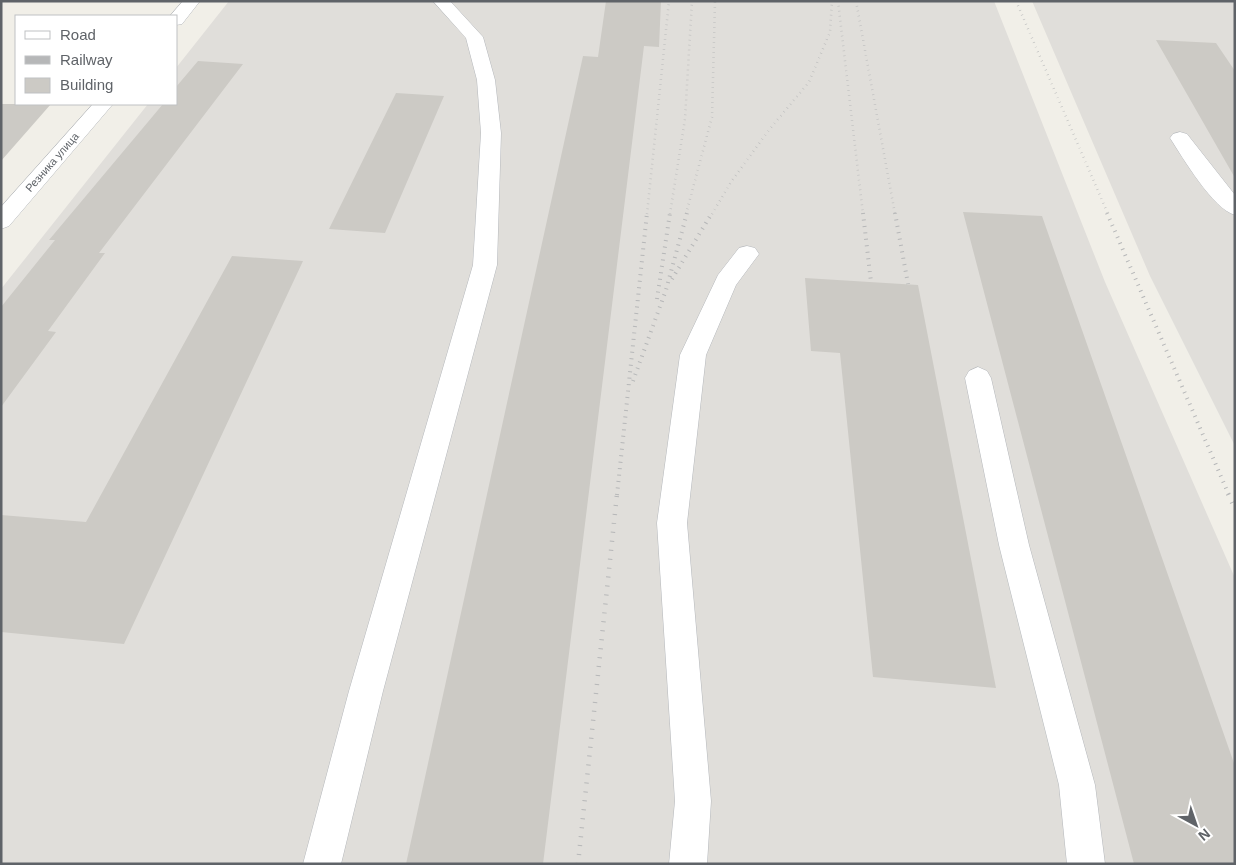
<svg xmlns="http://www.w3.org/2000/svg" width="1236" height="865" font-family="Arial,sans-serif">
<rect width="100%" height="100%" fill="#f1efe8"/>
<path fill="#e0deda" d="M229,1h765l111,281 130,296v286h-1234v-575l147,-185h28v-36z
M1032,1h203v445l-85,-170z"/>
<path fill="#cccac5" d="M606,1h55l-2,46 -15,-1 -101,818h-137l177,-808 15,1z
M1156,40l60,3 19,28v107z
M198,61l45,3 -144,189h6l-57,78 8,1 -55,75v-100l54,-67h-6l114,-136h13v-17z
M396,93l48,3 -59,137 -56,-4z
M1,104h50l-50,57z
M963,212l79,4 193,550v98h-101z
M232,256l71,5 -179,383 -123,-12v-117l85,7z
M805,278l113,7 78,403 -123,-11 -33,-324 -29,-2z"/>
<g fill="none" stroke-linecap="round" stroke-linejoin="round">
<g stroke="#b5b8bc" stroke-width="1">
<path id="minor" d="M183,1h17l-18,23 -6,1v-9h-6z
M433,1h17l33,36 12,43 6,53 -4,132 -114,426 -42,173h-38l46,-173 124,-426 8,-132 -4,-53 -11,-42z
M93,104h20l-104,122 -8,3v-22z
M1180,132l7,2 48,61v20c-22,-6 -52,-57 -65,-77l3,-4z
M747,246l8,2 4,6 -23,31 -30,70 -19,168 24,278 -4,63h-38l6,-63 -18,-278 23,-168 38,-80 21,-27z
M978,367l9,4 4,7 38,167 66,240 10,79h-38l-8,-79 -60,-240 -34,-167 4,-7z"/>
</g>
<use href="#minor" fill="#fff" fill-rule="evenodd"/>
<path stroke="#b6b7b8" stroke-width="2.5" stroke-dasharray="0.5 4.5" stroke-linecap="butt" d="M838,1l25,213
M856,1l39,213
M1016,1l92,213
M647,214l22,-213
M670,214l15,-95 7,-118
M686,214l26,-97 3,-116
M712,214l19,-32 38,-52 40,-48 21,-50 2,-31"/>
<path stroke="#b6b7b8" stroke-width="4" stroke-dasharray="1 5.5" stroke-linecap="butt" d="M863,213l8,69
M895,213l13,71
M1107,213l122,282
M672,279l40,-66
M657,299l13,-86
M633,381l33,-91 21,-77
M617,495l30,-282"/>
<path stroke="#b6b7b8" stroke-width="4.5" stroke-dasharray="1 8" stroke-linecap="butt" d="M1228,494l7,15
M578,864l39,-370"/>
</g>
<g text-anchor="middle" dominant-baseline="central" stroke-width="4" stroke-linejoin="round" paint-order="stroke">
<g font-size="11" fill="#5f6368" stroke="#fff">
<text transform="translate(52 162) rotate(-49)">Резника улица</text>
</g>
</g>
<rect width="1236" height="865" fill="none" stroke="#5f6368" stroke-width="5"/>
<rect x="15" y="15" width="162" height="90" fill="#ffffff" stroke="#bfc1c3"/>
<rect x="25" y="31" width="25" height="8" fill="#ffffff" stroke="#bfc1c3"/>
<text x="60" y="40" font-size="15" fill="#5f6368">Road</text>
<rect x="25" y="56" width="25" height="8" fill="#b6b7b8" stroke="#bfc1c3"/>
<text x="60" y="65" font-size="15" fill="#5f6368">Railway</text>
<rect x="25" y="78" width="25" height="15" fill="#cccac5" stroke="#bfc1c3"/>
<text x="60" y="90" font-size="15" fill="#5f6368">Building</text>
<g transform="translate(1196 825) rotate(140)" stroke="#ffffff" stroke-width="4" paint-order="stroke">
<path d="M0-4L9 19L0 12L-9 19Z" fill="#5f6368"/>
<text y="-8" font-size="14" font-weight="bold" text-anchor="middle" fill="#5f6368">N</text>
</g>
</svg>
